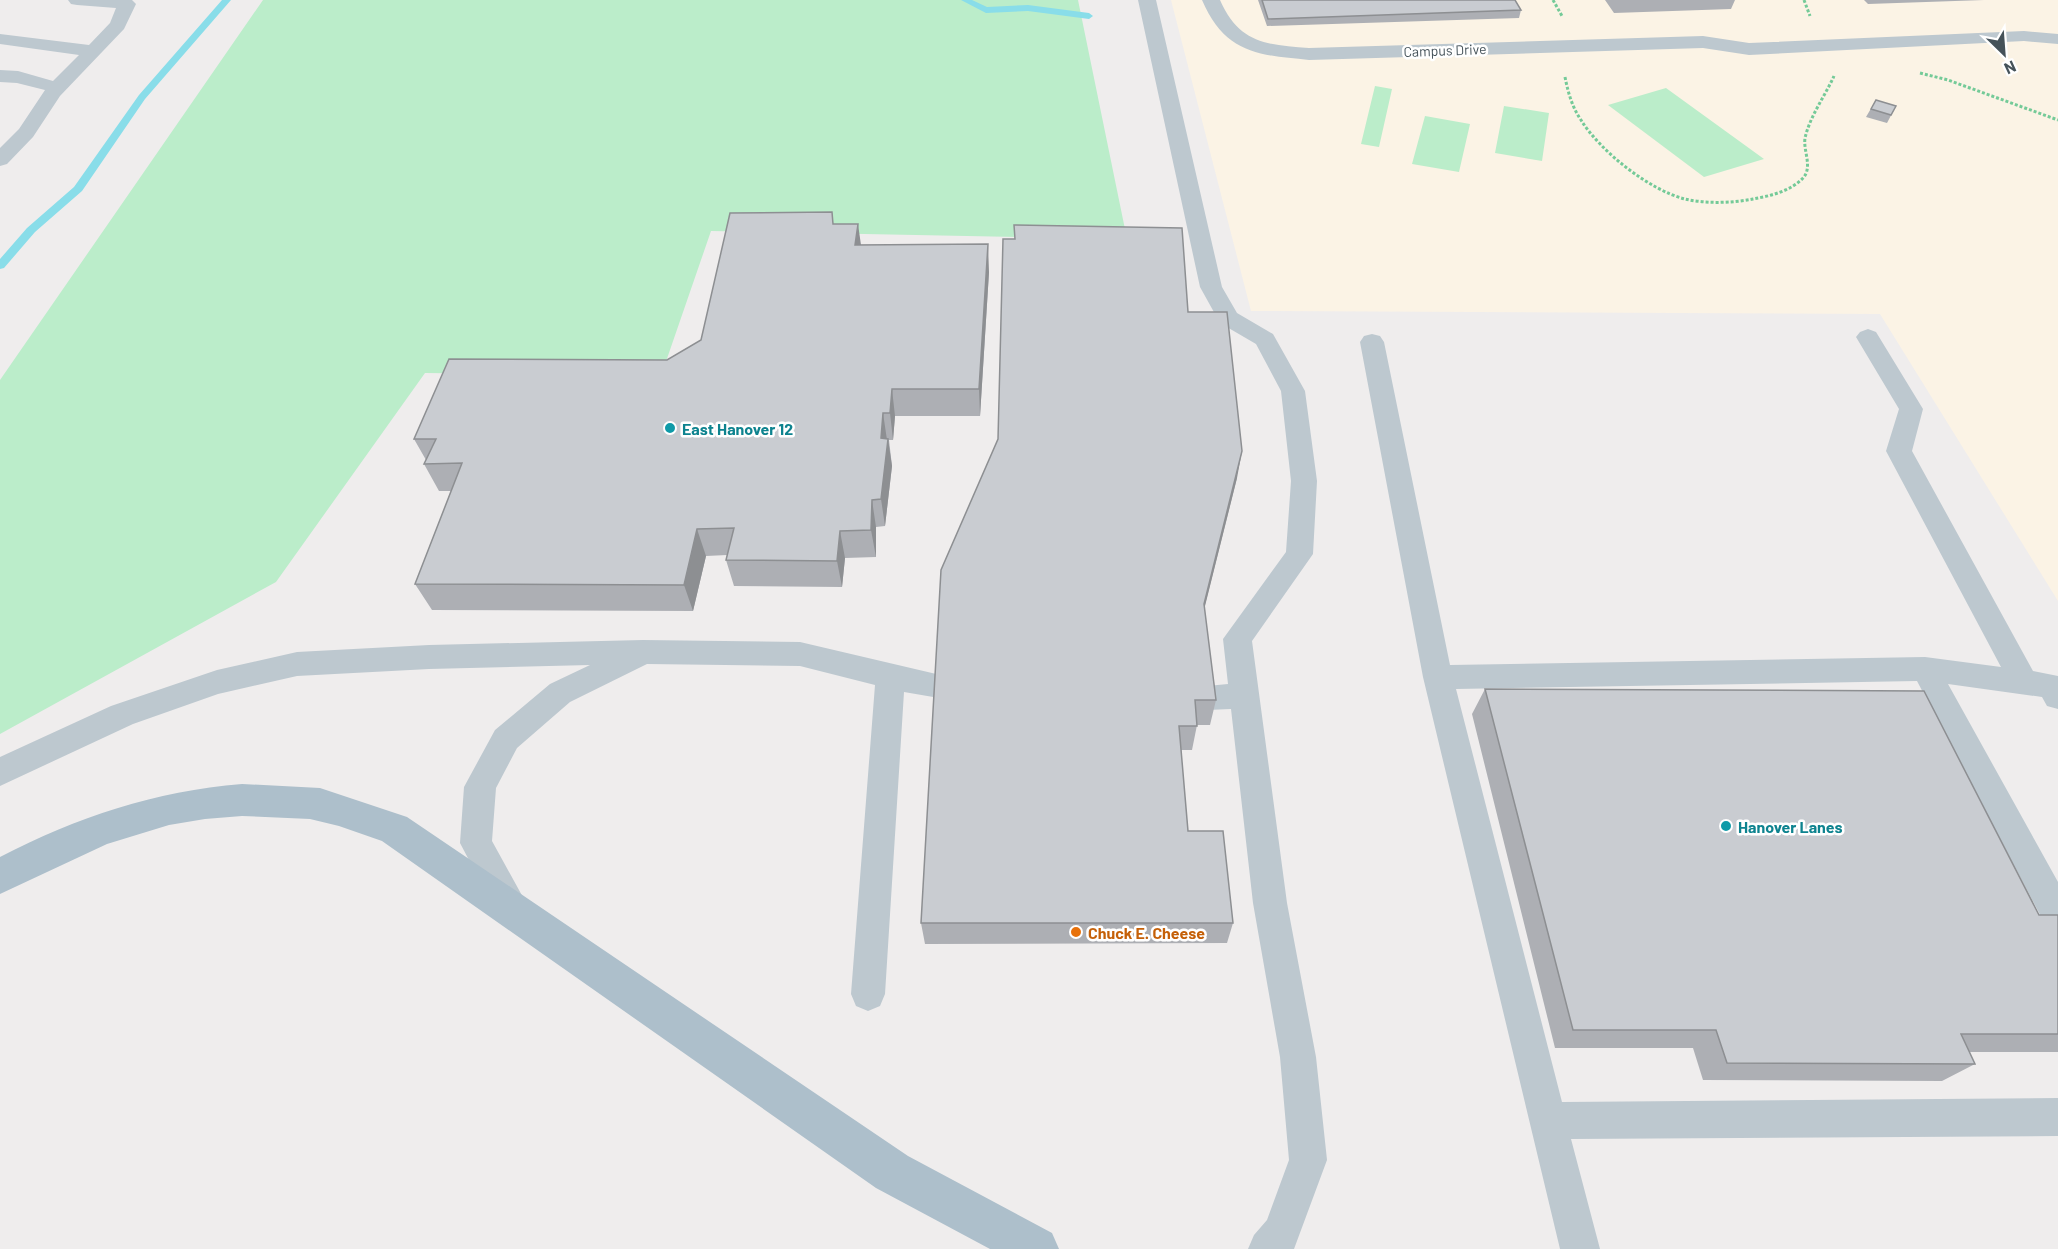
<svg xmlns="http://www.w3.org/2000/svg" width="2058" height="1249" font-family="Barlow,sans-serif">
<rect width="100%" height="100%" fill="#efeded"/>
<path fill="#fbf3e5" d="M1171,0h887v601l-178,-287 -629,-3z"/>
<path fill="#bbedca" d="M263,0h815l49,239 -416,-8 -50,145 -236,-3 -149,209 -276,152v-354z
M1375,86l17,3 -13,58 -18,-3z
M1666,88l98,71 -60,18 -96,-72z
M1504,106l45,7 -7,48 -47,-8z
M1425,116l45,8 -11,48 -47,-8z"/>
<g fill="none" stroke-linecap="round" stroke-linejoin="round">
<path fill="#89dde9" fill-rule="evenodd" d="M222,0h9l-86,99 -63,92 -47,41 -31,36 -4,1v-10l27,-31 47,-41 65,-92z
M961,0h11l15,7 41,-2 61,8 4,3 -4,3 -61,-8 -42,2z"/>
<path stroke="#74ca98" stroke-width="3" stroke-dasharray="3 2" stroke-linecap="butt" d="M1553,0l9,16
M1804,0l6,16
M1920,73l28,7 110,40
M1565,77c3,15 7,30 16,43 19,31 68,70 104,79 21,5 47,4 68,0 17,-3 38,-8 50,-21 10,-11 0,-27 2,-40 5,-22 20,-42 29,-62"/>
<path fill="#bdc8cf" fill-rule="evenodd" d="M68,0h64l4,4 -12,25 -64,67 -27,41 -26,27 -7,2v-18l19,-19 26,-39 -28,-7 -17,-1v-12l18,1 35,10 26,-26 -79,-11v-10l89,11 21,-22 6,-15 -39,-3 -6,-1z
M1138,0h18l66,287 15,26 36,21 32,57 12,90 -4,73 -61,87 35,262 29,154 11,103 -33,89h-46l6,-14 13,-15 22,-60 -9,-103 -27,-154 -22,-194 -24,1 -11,-3 -4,-9 4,-9 11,-3 21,-2 -5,-45 63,-87 5,-71 -10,-90 -25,-47 -36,-21 -20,-36z
M1202,0h18c19,43 46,45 89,48l394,-12 46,7 275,-12 34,3v10l-34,-3 -275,14 -46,-7 -394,12c-52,-5 -84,-7 -107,-60z
M1868,329l8,3 47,77 -11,42 121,220 25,5v33l-11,-3 -5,-9 -94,-13 110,198v49l-12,-5 -129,-245 -461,8 106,413 496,-4v38l-487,3 29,110h-40l-137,-572 -63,-335 4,-6 8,-2 8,2 4,6 66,323 475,-8 76,10 -115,-216 13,-42 -43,-72 4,-5z
M643,640l157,2 149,35 5,9 -5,9 -10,3 -35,-6 -19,302 -5,12 -12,5 -12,-5 -5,-12 24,-309 -75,-19 -153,-2 -77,38 -53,46 -21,40 -4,53 38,69 -5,11 -12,5 -12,-5 -41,-78 4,-56 31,-57 55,-46 40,-19 -161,4 -132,7 -79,18 -85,30 -133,62v-29l111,-51 106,-36 80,-18 132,-7z"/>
<path fill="#adbfcb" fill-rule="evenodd" d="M242,784l78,4 87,29 501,339 144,77 7,16h-69l-114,-61 -494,-347 -43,-15 -29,-7 -68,-3 -37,3 -36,6 -62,19 -107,50v-37c77,-40 155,-66 242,-73z"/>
</g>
<path fill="#adafb4" d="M1258,0h257l6,10 -2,8 -252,8z
M1605,0h130l-4,9 -117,4z
M1864,0h120l-116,4z
M1876,100l20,6 -9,17 -21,-6z
M834,224l27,21 128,27 -9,144h-85l-2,24h-4l3,26 -7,60 -9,1v30l-31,1 -3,29 -108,-1 -8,-26 1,-5 -21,1 -13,55 -261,-1 -17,-26 36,-93h-12l-15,-27 2,-4 -12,-21 253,-79 34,-20z
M1015,239l173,73 49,166 -33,131 12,91 -6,25h-13l-5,25h-11l7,81 45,92 -6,20 -302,1 -4,-21 77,-484z
M1485,689l554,226h19v137h-89l6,12 -33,17 -239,-1 -10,-32h-138l-83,-334z"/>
<path fill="#8d8f92" d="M858,224l4,28 -7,-7z
M988,244l1,28 -9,144 -1,-27z
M892,389l3,27 -2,24 -3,-27z
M883,413l4,27 -6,-2z
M888,439l4,27 -7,60 -4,-27z
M1242,451l-5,27 -38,152 5,-26z
M872,500l4,27v30l-5,-27z
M697,529l9,27 -13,55 -9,-26z
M840,531l5,27 -3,29 -5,-26z"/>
<path fill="#c9ccd1" stroke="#8d8f92" stroke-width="1.5" d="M1262,0h253l6,10 -253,9z
M1876,100l20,6 -5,9 -20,-6z
M832,212l1,12h25l-3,21 133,-1 -9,145h-87l-2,24h-7l-2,25 7,1 -7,60 -9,1 -1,30 -31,1 -3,30 -111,-1 8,-32 -37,1 -13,56 -269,-1 47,-121 -38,1 12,-25h-22l35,-80 218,1 34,-20 29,-127z
M1014,225l168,3 6,84h39l15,139 -38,153 12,96h-21l2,26h-18l9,105h35l10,92h-312l20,-353 57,-131 5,-200h12z
M1485,689l439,2 115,224h19v119h-97l14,30 -248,-1 -11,-33h-143z"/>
<g fill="#0f9aa8" stroke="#fff" stroke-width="2">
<circle cx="670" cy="428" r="6"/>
<circle cx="1726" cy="826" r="6"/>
</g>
<circle fill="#e8710a" stroke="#fff" stroke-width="2" cx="1076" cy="932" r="6"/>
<g text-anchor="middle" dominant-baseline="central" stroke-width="5" stroke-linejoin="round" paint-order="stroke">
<g font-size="14" fill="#455259" stroke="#fff">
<text transform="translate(1445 50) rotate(-2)">Campus Drive</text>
</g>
<g font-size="16" font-weight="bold" fill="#0d838f" stroke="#fff" text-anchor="start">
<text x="682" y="428">East Hanover 12</text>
<text x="1738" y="826">Hanover Lanes</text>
</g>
<g font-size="16" font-weight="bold" fill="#c56008" stroke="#fff" text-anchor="start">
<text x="1088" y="932">Chuck E. Cheese</text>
</g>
</g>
<g transform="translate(2004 54) rotate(155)" stroke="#ffffff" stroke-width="4.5" paint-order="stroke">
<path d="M0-4.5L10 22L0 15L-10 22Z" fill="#455259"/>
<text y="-9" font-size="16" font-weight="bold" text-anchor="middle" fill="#455259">N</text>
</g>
</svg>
